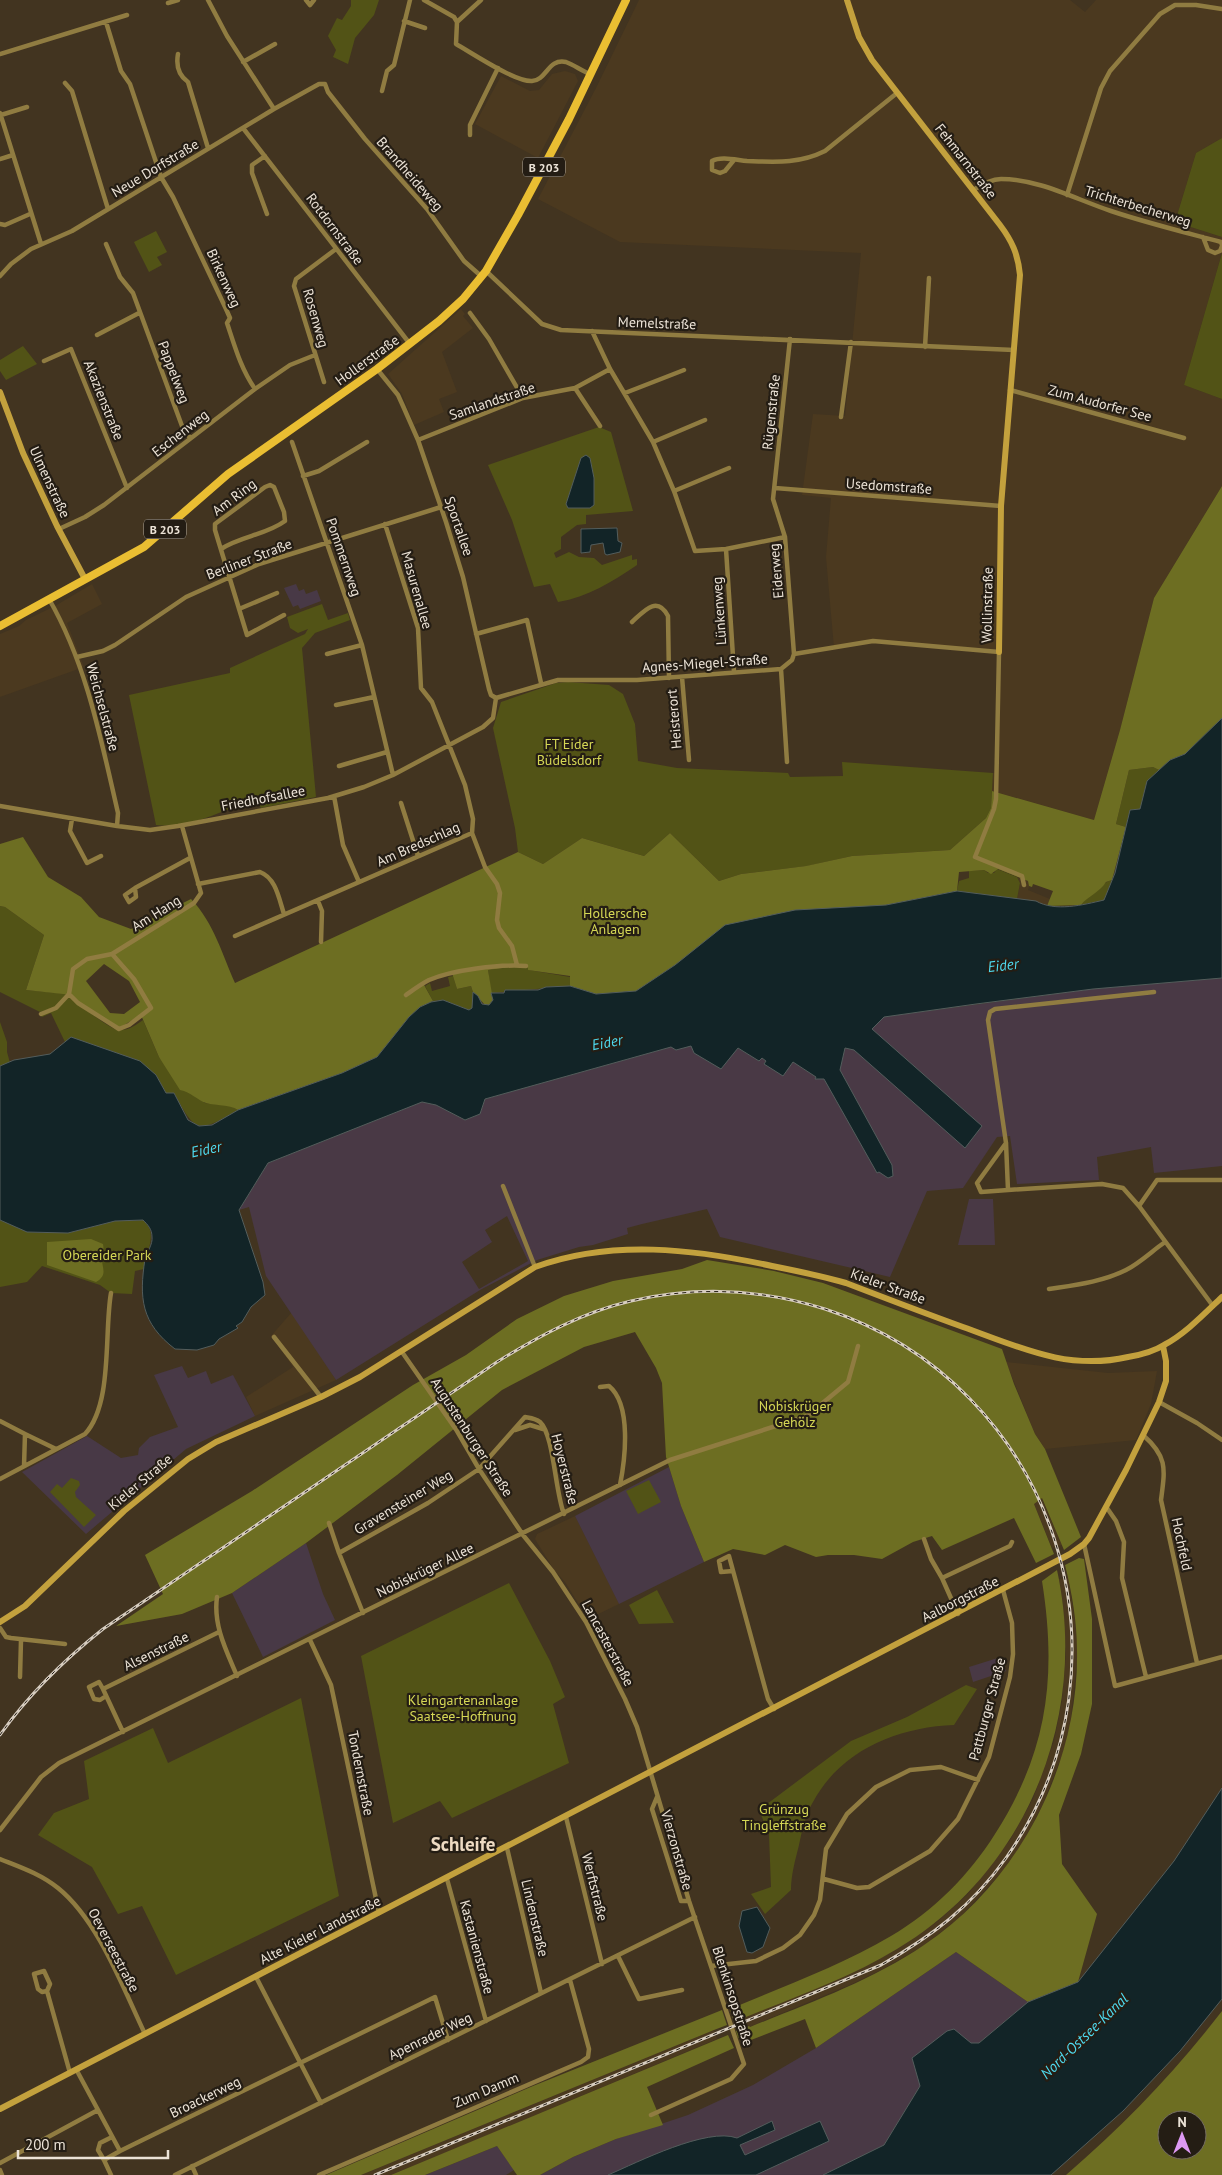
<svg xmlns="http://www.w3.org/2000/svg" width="1222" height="2175" font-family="'PT Sans',sans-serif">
<rect width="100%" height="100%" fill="#423420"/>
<path fill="#4b391f" d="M639,0h431l15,12 11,-12h126v138l-26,15 -21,69 47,15v16l-38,132 38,14v87l-68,112 -34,132 -26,90 -102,-29 1,-18h3l3,-121 -126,-11 -39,7 -8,-91 5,-59 -29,-3 11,-81 32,2 16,-163 -241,-11 -82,-43 58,-111z
M565,71l10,3 3,7 -40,77 -63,-34 26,-48 29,15 9,-1 13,-16z
M461,309l4,5 -2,2 10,12 -31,24 15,40 -18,7 5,13 -30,13 -12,-31 -14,-20z
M92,584l10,20 -35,19 17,44 -84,30v-63l19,-8 7,-6 29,-14z
M1017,877l11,4 2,3 -2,6 22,9 -2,6 -31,-6 3,-16z
M292,1312l44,68 -81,36 -9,-19 47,-30 -22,-31z
M1006,1362l102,11 49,-2 -6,33 -15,36 -91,9 -10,-15z
M1036,1486l26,59 -10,3 -18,-44z
M575,1516l44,88 -31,15 -23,-37 -11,-12 -19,-31 2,-5z
M1068,1578l7,43 3,30 -8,75 -7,27 -20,51 -22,42 -19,26 -44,47 -35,27 -40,23 -31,15 -103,43 -4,-10 103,-43 29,-14 20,-11 41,-28 29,-26 43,-55 23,-41 21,-58 8,-40 4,-48 -3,-49 -4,-25z
M714,2030l3,9 -262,110 -64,26h-30z"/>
<path fill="#493945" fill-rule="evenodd" d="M1222,978v188l-68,7 -3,-26 -54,10 2,23 -82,4 -7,-48 -13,1 -34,51 -36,3 -37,86 -170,-40 -13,-28 -65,15 -15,4 1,6 -35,11 -14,2 -42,13 -57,30 -144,90 -70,-104 -17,-69 -10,3 29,-47 154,-61 14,3 29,15 15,-6 5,-15 186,-52 5,2 15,-3 47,2 21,13 3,-3 4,3 -1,3 18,11 10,-13 23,15 29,-29 27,-19 11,-12 210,-28zM507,1216l21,45 -49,28 -17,-27 30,-20 -7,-12z
M969,1199h24l2,46h-37z
M1001,1657l5,14 -33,11 -4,-15z
M956,1952l72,50 -49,41h-8l-51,43 -36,59 -61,30h-283l33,-18 43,-18 72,-24 65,-30 63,-37z
M497,2146l17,24 -8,5h-81z"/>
<path fill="#483946" d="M296,584l3,7 5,-2 2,5 11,-4 4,11 -21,8 -2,-4 -5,2 -9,-19z
M182,1366l6,12 18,-7 5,13 22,-9 22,41 -69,33 -100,85 -64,-62 65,-36 34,22 17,-3 1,-7 11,-11 28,-10 -24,-52z
M669,1467l12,39 23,56 -85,42 -44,-88z
M306,1543l17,51 12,26 -72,37 -31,-64z"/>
<path fill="#525316" d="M351,0h28l-5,15 -19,23 -7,26 -15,-7 3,-7 -8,-14 9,-18 5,2 9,-14z
M1222,138v99l-47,-15 21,-69z
M156,231l11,21 -10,5 5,8 -13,7 -15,-30z
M1222,253v146l-38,-14z
M23,346l14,18 -31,16 -6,-9v-11z
M599,427l12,5 22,79 -47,4v9l-9,1 -16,12v12l-7,4 2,5 13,-6 10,5 15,1 8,7 30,-10v5l5,-1v6c-25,17 -49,32 -79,37l-8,-18 -16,3 -22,-67 -24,-55z
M322,604l6,16 20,-7 2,7 -35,13 -13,15 14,149 -55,11 -2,-4c-11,2 -25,3 -35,7 -19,8 -46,17 -68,14l-27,-130 101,-22v-5l75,-34 3,-5 -10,4 -8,-5 -3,-11z
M568,682l41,3 14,9 12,30 3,37 39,7 111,5 2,4 53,-1 -1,-14 151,11 -2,35 -5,10 -36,32 -98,6 -45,10 -66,8 -22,7 -49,-48 -26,23 -62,-18 -39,26 -25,-12 -3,-24 -22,-100 8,-26 55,-19z
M1153,767l6,3 -12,11 -7,28 -10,1 -4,17 -10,-3 13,-54z
M997,869l20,8 3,6 -3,16 -60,-8 2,-10 10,-3v-7l15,-1 4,3h6z
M1112,880l-8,20 -23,5c6,-8 22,-23 31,-25z
M0,906l5,1 39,28 -18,55 42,4 -13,13 -15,5 -40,-20z
M513,967h15l1,3 41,7v9l-79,7 -3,-23z
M453,976l4,13 14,-3 2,6 -1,16 -3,2 -26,-10 -10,1 -8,-15 5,-3 2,8 18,-5 -2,-9z
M69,995c8,8 39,33 49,35 10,1 18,-5 25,-10l16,37 31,35 15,11 26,3 7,4c-40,23 -42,24 -64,-17h-8l-10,-18 -85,-38 -6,5 -14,-29 -9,4 -1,-2 16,-6z
M0,1022l7,20v10l3,11 -10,3z
M0,1220l28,12 40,1 47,-12 28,-1c16,13 3,31 1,49l-9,2 -3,23 -21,-1 -11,-8 -58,-19 -15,16 -27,5z
M71,1478l8,3 1,4 -5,7 1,5 20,18 -12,12 -34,-35 7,-8 5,4z
M649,1480l12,22 -23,12 -12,-23z
M509,1583l41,78 15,36 -12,7 16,59 -117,55 -12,-17 -47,22 -32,-167z
M657,1590l17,33 -35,1 -10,-19z
M966,1685l11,4 -23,36c-56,2 -113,25 -141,77 -8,13 -11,29 -14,43 -4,16 -8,30 -8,45l-26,24 -14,-20 20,-7 -2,-53 -10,-24 92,-69 56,-24z
M301,1698l38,198 -163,79 -34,-69 -24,8 -26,-47 -54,-32 16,-22 35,-14 -5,-38 69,-33 15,35z"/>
<path fill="#6d6e22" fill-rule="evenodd" d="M1222,486v232l-37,36 -15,6 -11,10 -6,-3 -24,3 -13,54 10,3 -14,53 -6,2c-6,10 -18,14 -25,23l-34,1 6,-15 -20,-7 -1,3 -3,-1 -1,-5 -30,-12 -7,5 -7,-4 -25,2 -2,19 -71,14 -211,60 -39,26 -40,3 -26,-8v-10l-42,-6v-3h-15l-25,3 5,30 -4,5h-4l-12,-13 -2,-6 -14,3 -5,-16 -29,10 10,18 -13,6 -11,10 -32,40 -35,16 -104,37c-10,-6 -21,-4 -32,-7 -9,-3 -15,-11 -26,-13l-21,-33 -18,-42 -22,13 -40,-26 -7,-7 -46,-5 18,-55 -39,-28 -5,-1v-62l23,-7 25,40 33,20 18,20 32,12 60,-30c23,24 31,55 44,84l283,-131 25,12 39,-26 62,18 26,-23 49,48 22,-7 65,-8 46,-10 98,-6 36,-32 5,-10 1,-17 102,29 26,-90 34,-132zM104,964l25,17 11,21 -16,12 -14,-1 -24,-32z
M91,1239l12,5c1,5 0,7 -1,12 -1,12 7,18 -6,26l-49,-17v-23z
M707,1260l67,11 49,12 179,66 12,35 21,50 10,15 36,88 -17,13 -22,-52 -8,6 20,50 -18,9 -22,-45 -72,32 -10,-14 -19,6 -31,17 -28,-4h-26l-12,2 -31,-12 -20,10 -32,-6 -29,13 -23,-56 -15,-49 -4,-74 -6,-15 -21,-36 -51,15 -82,43 -105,85 -91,68 -74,50 -50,21 -66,12 47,-32 -18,-39 107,-64 161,-106 53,-30 51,-36 47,-23 49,-15 69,-12z
M1079,1558l5,1 8,60v85l-11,50 -22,61 3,49 35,50 -19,68 -50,20 -72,-50 -140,96 -11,-29 -54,21 -3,-5 -10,3 -2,-7 13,-5 1,1c59,-24 121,-46 174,-82 95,-63 155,-181 153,-294 0,-29 -5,-58 -12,-86z
M1057,1570c32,146 -30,302 -160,379 -51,31 -108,50 -163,73l-4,-13c54,-23 110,-43 161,-73 43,-25 78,-61 104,-102 53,-83 62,-158 47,-253z
M722,2010l5,15 -13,5 -353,145h-35l207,-89z
M1222,2011v164h-156c59,-51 109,-103 156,-164zM1167,2120h30v30h-30z
M728,2035l6,13 -87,39 16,38 -47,14 -43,18 -33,18h-23l-20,-29 -72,29h-34z"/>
<path fill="#122427" stroke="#535d5c" d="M586,455l4,3 4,20v27l-4,3h-22l-2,-4 15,-46z
M617,528l1,13 4,2 -2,9 -13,3 -2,-1 -2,-11 -12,2 -1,7 -9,1v-24z
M1222,718v260l-129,11 -117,15 -92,13 -12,12 110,97 -17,22 -111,-98 -9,-2 -5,22 52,95 1,11 -5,2 -9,-6 -2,1 -53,-94h-9l1,-2 -23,-15 -10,14 -19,-12 2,-3 -4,-3 -3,3 -21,-13 -17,21 -27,-16 -3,-7 -15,4 -5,-3 -186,52 -5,15 -15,6 -29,-15 -14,-3 -154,61 -29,47 24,72 2,13 -14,12 -9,15 -6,4 2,2 -19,11 -5,6 -17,5 -22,-1c-34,-26 -36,-51 -30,-90 2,-7 8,-15 7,-22 0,-8 -4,-12 -9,-17l-28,1 -47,12 -41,-1 -27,-12v-154l14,-6 36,-6 21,-17 69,24 16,14 10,18h8l14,27 11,6 13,-1 26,-15 104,-37 35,-16 32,-40 11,-10 11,-5 12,-2 26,10 3,-2 1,-16 5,4 4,8 7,1 4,-5 -2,-7h13l1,-3h33l8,-3 24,-1 26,8 40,-3 39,-26 50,-40 70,-15 91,-5 71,-14 79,10c19,11 47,4 68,-1l11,-27 15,-63 10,-1 7,-28 23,-21 15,-6z
M1222,1788v211l-42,52 -57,60 -72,64h-228l61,-30 36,-59 -8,-28 35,-27 7,-2 17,14h8l49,-41 50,-20 96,-121z
M757,1907l13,21 -7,19 -11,6 -5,-1 -8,-26 3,-15z
M772,2121l3,9 -35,15 5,10 75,-34 9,20 -73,34h-148c30,-13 99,-48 129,-37z"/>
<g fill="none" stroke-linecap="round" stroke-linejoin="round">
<path stroke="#907c41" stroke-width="4.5" d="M208,0l19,36 47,73
M306,0l4,5 4,-5
M424,0l30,17 3,5 -1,22c16,9 59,38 76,37 15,-1 16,-23 34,-19 8,3 16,9 24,12
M168,3l10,-3
M404,21l21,7
M106,22l15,49 9,13 31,93 12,20 53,112 4,9 -3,5c8,24 14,46 28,66
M457,22l24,-22
M0,54l127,-39
M178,54c-2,11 0,21 10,28l20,66
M243,62l32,-18
M65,83l7,8 36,118
M382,91l5,-20 7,-6 16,-65
M0,113l41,131
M1,115l26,-8
M243,128l167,216
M470,135v-10l28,-57
M265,156l-13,9v8l15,41
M0,159l13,-4
M734,160l-9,11 -5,2 -8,-3v-9c9,-5 24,-1 35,0 28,1 52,3 78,-10l72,-58
M973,190c9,-5 18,-11 28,-11 38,0 74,20 110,32 36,12 73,21 110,31l1,3
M1067,195l34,-107 9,-17 50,-57 15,-9h21l26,4
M0,224l5,1 25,-11
M1203,237l5,13 7,3 5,-2 2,-5
M106,244l14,33 13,16 49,133 8,12
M486,271l56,53 19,6 453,20
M0,276l11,-12 20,-15 41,-18 202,-122 45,-25h6l3,8 37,47 62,70 37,52 17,15
M470,313l19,26 34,59
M592,331l18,38 43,73 21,49 21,60 31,-2 59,-12
M97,335l42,-22
M925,347l4,-69
M44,361l27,-12 56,139
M377,369l21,26 5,11 15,34 28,82 17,55 26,112 2,6 5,3
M324,382l-30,-96 2,-7 40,-30
M575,388l25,38
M1010,390l174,48
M625,393l59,-23
M841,417l10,-75
M418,440l105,-42 52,-10 35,-19
M292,442l70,203 31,130
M653,442l52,-22
M303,476l16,-5 48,-29
M775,488l226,18
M674,491l55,-23
M385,524l33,104 3,60 11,14 33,83 8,34 -1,14 13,34 12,17 3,9 -3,27 2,8 13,18 5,19
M59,529l26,-12 19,-12 151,-116 35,-24 25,-10
M221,549c20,-13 45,-14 64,-28l-1,-9 -10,-25 -4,-2 -5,2 -50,37v6l32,105 37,-20
M726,549l8,123
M49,599c38,66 52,141 69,214l-1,13
M239,609l38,-16
M632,622c12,-11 25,-27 36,-6l1,62
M476,634l51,-14 14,63
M327,654l35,-9
M794,654l79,-13 126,11 -3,147 -2,10 -19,48 47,19 2,9
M77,657l26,-6 12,-6 71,-48 73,-33 182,-57
M781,669l6,93
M682,677l7,83
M496,698l62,-18h79l144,-11 11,-9 2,-6 -9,-117 -12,-38 17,-160
M336,705l38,-8
M339,766l48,-14
M334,796l9,49 16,37
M401,803l17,53
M0,806l117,20 33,4 28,-4 150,-28 36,-11 29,-12 90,-48 10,-9 3,-20
M72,819l-2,12 17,32 14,-7
M198,884l62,-12c16,6 19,27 24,42
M135,888l1,9 -7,5 -4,-7 10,-7 55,-30
M318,901l4,10 -1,31
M235,936l237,-103
M112,954l22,25 17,29 -22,17 -10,4 -41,-26 -9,-9 4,-25 14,-10 25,-5 82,-51 7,-10 -19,-67
M1154,992l-159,17 -5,3 -2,8 18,123 2,47 94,-6 21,4 16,18 74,100
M406,995c7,-5 15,-11 23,-15 23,-10 71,-16 97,-14
M41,1014l15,-6 13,-14
M1006,1143l-29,40 4,9 27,-2
M503,1186l32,81
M1139,1206l18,-26h65
M1049,1289c26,-4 53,-7 77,-19 14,-7 26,-19 39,-28
M274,1337l47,60
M402,1352l55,79 22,38 44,66 30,37 33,50 39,77 12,28 52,174 55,163 -13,15 -80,36
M600,1387l9,-1c23,19 16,74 11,99
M1159,1402l38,21 25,17
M0,1421l25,13
M515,1430l15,-5 13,4
M1143,1435c25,22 22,34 18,65l36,163
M24,1466l1,-32 31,15
M0,1479l85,-45c28,-30 19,-102 26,-141
M1107,1508l9,13 8,21 -2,36 24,99
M329,1523l10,30
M924,1539l7,20 11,19
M1084,1544l31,142 107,-29
M733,1571l-12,1 -2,-11 10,-5 39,143 6,10
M217,1597c-4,28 9,53 20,79
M363,1613l-24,-60 89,-50 51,-34 46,-52c6,1 10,1 15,5 14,13 15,70 24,92
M958,1614l-16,-36 68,-32 2,-4
M0,1628l6,9 5,1 54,6
M310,1640l21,45 48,228
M20,1677l1,-37
M103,1689l-4,-7 -10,5 5,12 6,1 6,-4
M123,1732l-20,-43 116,-57
M657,1797l-5,12 29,92h8
M566,1817l36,147
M0,1830l41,-53 18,-14 611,-303 137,-44 41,-34 10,-36
M507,1848l34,145
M0,1859c20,8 41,15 58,29 40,32 65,100 87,146
M447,1879l39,142
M824,1879l33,9 12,-1 61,-36 28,-32 31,-62 21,-80 3,-23 -1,-31 -9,-33
M618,1956l21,43 43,-9
M711,1966l45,-5 27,-13 17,-13 14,-20 6,-15 6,-51 21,-35 29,-27 34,-17 31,-3 37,13
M256,1977l65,126
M47,1991l-5,1 -4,-3 -4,-15 10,-3 6,13 -3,7 23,82
M76,2069l44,82 -16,9 -6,-10 2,-7 12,-6
M120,2151l315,-154 13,43
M104,2160l7,15
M0,2163l98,-53
M192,2166l4,9
M0,2170l2,5
M175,2175l520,-258
M319,2175l262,-113 7,-5 1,-8 -19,-69"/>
<path stroke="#c3a13d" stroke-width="6" d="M847,0l12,37 13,23 128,165c12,16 18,29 20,50l-19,231 -2,146
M0,392l23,61 34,73 28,53
M0,1622l25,-16 99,-95 64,-52 28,-17 105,-45 39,-20 175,-110c77,-28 159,-18 237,-1 25,5 50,10 74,17 39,15 78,30 117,44 56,20 104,44 165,30 12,-2 25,-5 36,-12 21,-11 40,-31 58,-48
M0,2109l1070,-555 14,-10 5,-6 37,-68 33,-68 7,-21v-20l-3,-15"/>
<path stroke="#eabe32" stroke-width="8" d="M0,626l144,-79 84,-73 149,-105 62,-48 24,-22 23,-28 32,-56 51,-96 57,-119"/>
<g stroke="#d7cdc0" stroke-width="3">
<path id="rail" d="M0,1735c29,-41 64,-75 103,-106l394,-267c42,-26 86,-50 134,-61 64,-15 131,-12 194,8 230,75 320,352 181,549 -35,49 -74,78 -125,107l-506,210"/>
</g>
<use href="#rail" stroke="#241d14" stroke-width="1" stroke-dasharray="4" stroke-linecap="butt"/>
</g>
<g text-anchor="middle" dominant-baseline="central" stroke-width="4.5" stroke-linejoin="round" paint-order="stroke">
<g fill="#241d14" stroke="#b0a89c" stroke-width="1">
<rect x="523" y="157.5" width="42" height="19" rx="4"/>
<rect x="144" y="519.5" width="42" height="19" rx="4"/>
</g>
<g font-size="12" font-weight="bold" fill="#ece3d7">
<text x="544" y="167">B 203</text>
<text x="165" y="529">B 203</text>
</g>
<g font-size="14" fill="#ece3d7" stroke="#241d14">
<text transform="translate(966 161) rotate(52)">Fehmarnstraße</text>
<text transform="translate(155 168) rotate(-31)">Neue Dorfstraße</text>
<text transform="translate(410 174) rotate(49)">Brandheideweg</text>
<text transform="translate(1138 206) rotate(17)">Trichterbecherweg</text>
<text transform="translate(335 229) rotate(53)">Rotdornstraße</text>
<text transform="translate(224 278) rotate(65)">Birkenweg</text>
<text transform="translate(316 318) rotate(74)">Rosenweg</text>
<text transform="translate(657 323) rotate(2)">Memelstraße</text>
<text transform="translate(367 360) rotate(-36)">Hollerstraße</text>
<text transform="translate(174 372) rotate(69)">Pappelweg</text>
<text transform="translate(104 400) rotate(68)">Akazienstraße</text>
<text transform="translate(492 401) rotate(-19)">Samlandstraße</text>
<text transform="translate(1100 403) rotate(15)">Zum Audorfer See</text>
<text transform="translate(771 412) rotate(-84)">Rügenstraße</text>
<text transform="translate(180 433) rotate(-38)">Eschenweg</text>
<text transform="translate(50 482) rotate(65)">Ulmenstraße</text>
<text transform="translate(889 486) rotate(4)">Usedomstraße</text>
<text transform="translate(234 497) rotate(-37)">Am Ring</text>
<text transform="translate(459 526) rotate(71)">Sportallee</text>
<text transform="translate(344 557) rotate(71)">Pommernweg</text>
<text transform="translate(249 559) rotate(-21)">Berliner Straße</text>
<text transform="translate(776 571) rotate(-95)">Eiderweg</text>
<text transform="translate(417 590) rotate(74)">Masurenallee</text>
<text transform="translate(987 605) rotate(-89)">Wollinstraße</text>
<text transform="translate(719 611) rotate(-94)">Lünkenweg</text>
<text transform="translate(705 663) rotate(-4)">Agnes-Miegel-Straße</text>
<text transform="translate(103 707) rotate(75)">Weichselstraße</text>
<text transform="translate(674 719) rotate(-95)">Heisterort</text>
<text transform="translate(263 798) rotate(-11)">Friedhofsallee</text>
<text transform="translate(418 844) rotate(-24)">Am Bredschlag</text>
<text transform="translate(156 913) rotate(-32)">Am Hang</text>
<text transform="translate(888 1286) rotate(20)">Kieler Straße</text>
<text transform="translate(472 1437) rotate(57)">Augustenburger Straße</text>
<text transform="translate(565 1469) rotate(76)">Hoyerstraße</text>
<text transform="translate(140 1482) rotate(-40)">Kieler Straße</text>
<text transform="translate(403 1502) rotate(-31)">Gravensteiner Weg</text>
<text transform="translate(1182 1544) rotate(78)">Hochfeld</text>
<text transform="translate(425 1570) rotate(-26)">Nobiskrüger Allee</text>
<text transform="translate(960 1599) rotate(-27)">Aalborgstraße</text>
<text transform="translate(608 1643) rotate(62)">Lancasterstraße</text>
<text transform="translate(156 1651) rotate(-26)">Alsenstraße</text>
<text transform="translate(987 1709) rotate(-75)">Pattburger Straße</text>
<text transform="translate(361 1773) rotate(79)">Tondernstraße</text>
<text transform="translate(677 1850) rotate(74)">Vierzonstraße</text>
<text transform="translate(595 1887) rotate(76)">Werftstraße</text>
<text transform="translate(535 1918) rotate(77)">Lindenstraße</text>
<text transform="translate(320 1930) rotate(-27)">Alte Kieler Landstraße</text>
<text transform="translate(477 1947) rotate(75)">Kastanienstraße</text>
<text transform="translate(114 1950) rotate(62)">Oeverseestraße</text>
<text transform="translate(733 1996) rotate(72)">Blenkinsopstraße</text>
<text transform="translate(430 2036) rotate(-26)">Apenrader Weg</text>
<text transform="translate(486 2090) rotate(-23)">Zum Damm</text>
<text transform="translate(205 2097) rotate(-26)">Broackerweg</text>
</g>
<g font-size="14" fill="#d5d755" stroke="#241d14">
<text x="569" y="744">FT Eider<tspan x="569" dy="16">Büdelsdorf</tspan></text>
<text x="615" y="913">Hollersche<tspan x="615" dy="16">Anlagen</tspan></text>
<text x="107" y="1255">Obereider Park</text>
<text x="795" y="1406">Nobiskrüger<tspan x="795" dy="16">Gehölz</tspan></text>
<text x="463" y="1700">Kleingartenanlage<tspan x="463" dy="16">Saatsee-Hoffnung</tspan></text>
<text x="784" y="1809">Grünzug<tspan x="784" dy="16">Tingleffstraße</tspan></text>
</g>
<g font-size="15" font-style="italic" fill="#4edaef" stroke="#241d14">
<text transform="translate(1003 965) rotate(-7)">Eider</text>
<text transform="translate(607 1042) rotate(-11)">Eider</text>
<text transform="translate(206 1149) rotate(-12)">Eider</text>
<text transform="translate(1084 2036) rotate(-44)">Nord-Ostsee-Kanal</text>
</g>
<g font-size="19" font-weight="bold" fill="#eddac2" stroke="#241d14">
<text x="463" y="1844">Schleife</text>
</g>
</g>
<g transform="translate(1182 2135)"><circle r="24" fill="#241d14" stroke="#746c62"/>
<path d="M0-4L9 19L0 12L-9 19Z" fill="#dd99f3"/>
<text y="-8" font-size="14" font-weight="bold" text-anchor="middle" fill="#ece3d7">N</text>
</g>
<path d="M18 2150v8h150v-8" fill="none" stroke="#ece3d7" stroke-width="2.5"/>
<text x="25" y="2150" font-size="15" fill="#ece3d7" stroke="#241d14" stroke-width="4" paint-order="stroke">200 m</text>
</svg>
